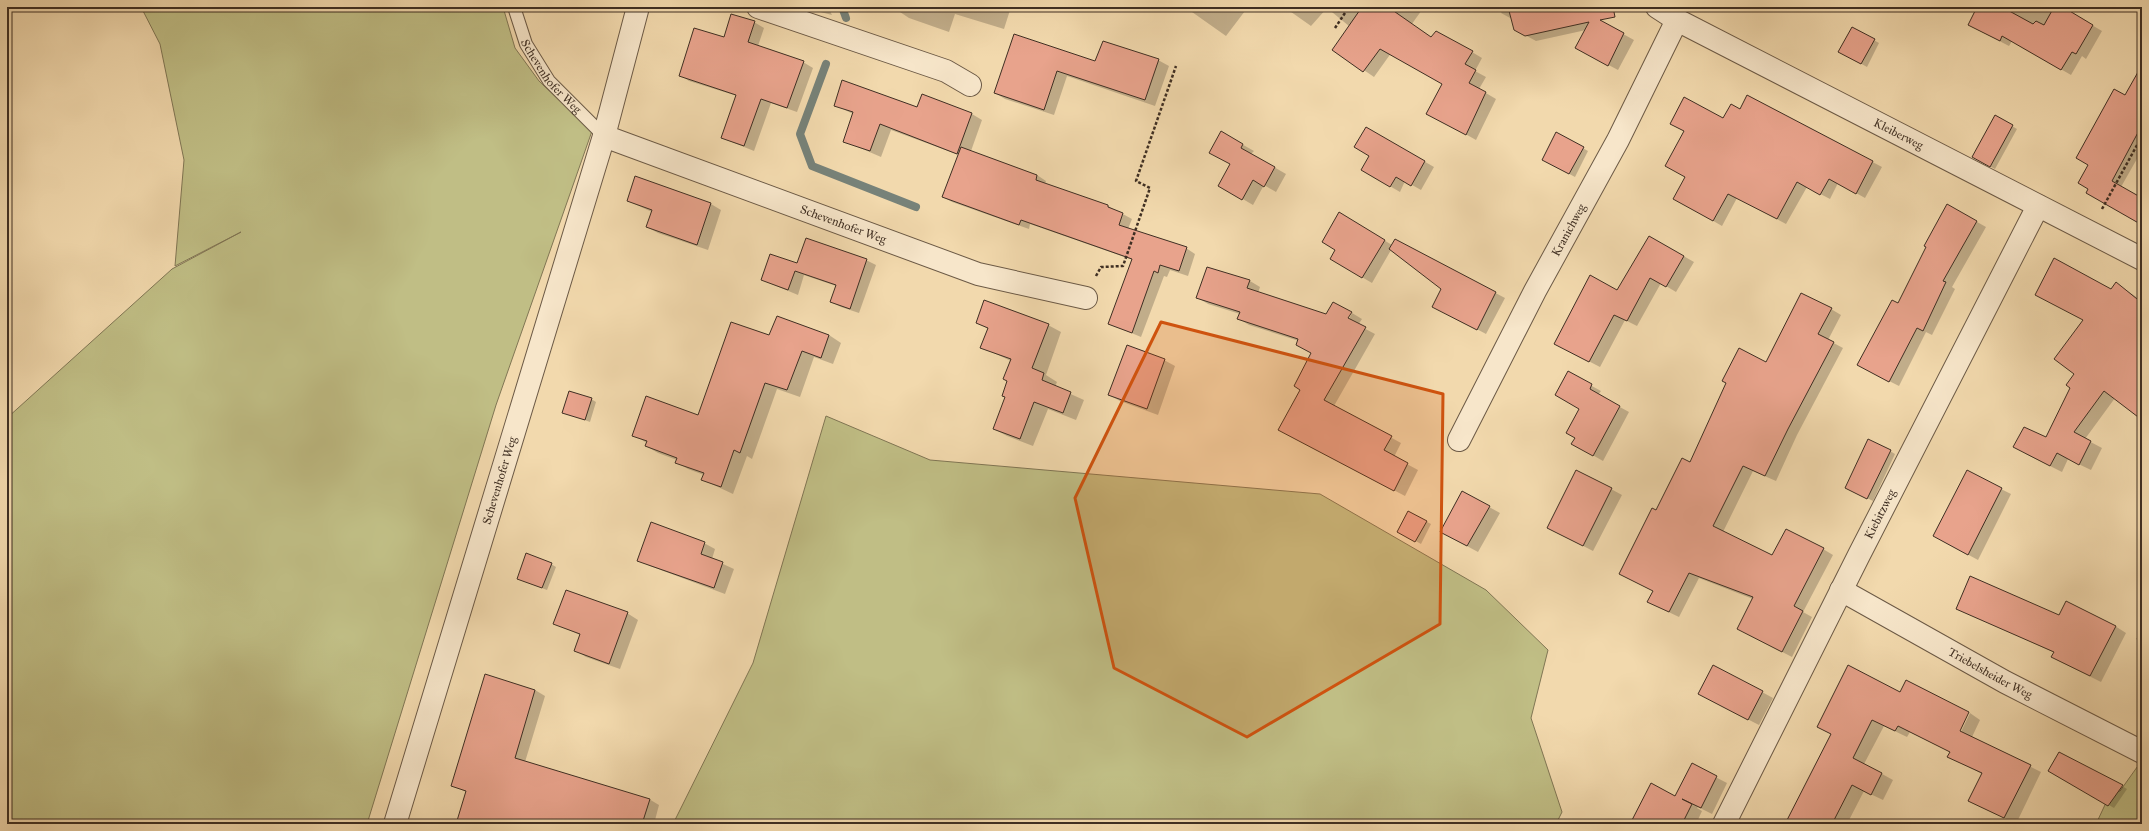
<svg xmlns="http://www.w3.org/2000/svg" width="2149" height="831" font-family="'IM FELL Great Primer',serif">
<rect width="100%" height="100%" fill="#f2d9ad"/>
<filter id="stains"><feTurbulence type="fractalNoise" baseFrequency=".005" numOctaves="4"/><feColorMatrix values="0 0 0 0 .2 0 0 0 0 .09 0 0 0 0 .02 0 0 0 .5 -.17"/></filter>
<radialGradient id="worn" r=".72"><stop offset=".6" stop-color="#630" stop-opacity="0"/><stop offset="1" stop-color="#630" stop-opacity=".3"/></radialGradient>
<path fill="#c0be85" stroke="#807654" d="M141,7h362l12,41 24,33 53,50 -96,274 -129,419h-360v-406l165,-149 69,-37 -66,34 9,-106 -24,-116z
M826,416l104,44 390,34 166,96 62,60 -17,68 31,94 -6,12h-883l80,-161z
M2140,763l2,3v58h-46l15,-32 9,-1z"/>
<path fill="#0003" d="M801,7h27l4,8z
M902,7h109l-7,22 -49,-15 -6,18 -40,-14 -9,-6z
M1196,7h52l-22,29 -34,-24z
M1284,7h73l4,3 2,-3h61l-50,70 -41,-28 16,-23 -22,-18 -16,18z
M1505,7h69l60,33 -16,30 -32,-17v-23l-50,11 -11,-6 -13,-16 -11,-6z
M1922,7h9l-2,4z
M1978,7h83l41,24 -16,28 -4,-3 -11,19 -59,-34 -3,5 -31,-16z
M754,22l10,6 -6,18 45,16 10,6 -16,44 -26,-9 -17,48 -32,-13 15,-42 -48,-15 -9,-6 45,-36z
M1852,28l27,15 -12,24 -27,-15z
M1014,35l82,27 62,-2 11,6 -14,40 -88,-30 -13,39 -49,-16 -10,-6z
M2142,38v10l-5,-2z
M1472,52l10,6 -7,13 11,6 -7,12 17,10 -20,41 -48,-27z
M2142,67v83l-21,37 21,12v24l-55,-30 39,-96z
M923,96l49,18 10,6 -11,31 66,24 9,6 -1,3 63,22 24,13 -4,10 58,19 9,6 -7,22 -18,-6 -3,7 -3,-1 -23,61 -31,-13 23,-64 -103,-36 -1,5 -77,-27 -9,-5 16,-42 -68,-25 -10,27 -37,-16 9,-27 -18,-9 83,3z
M1748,96l134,71 -17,31 -27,-15 -8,16 -23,-12 -21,37 -49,-26 -15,28 -47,-27 12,-22 -2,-45 -14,-8 52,-5 17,-9z
M1995,116l22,13 -22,40 -17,-9z
M1366,128l68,39 -13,23 -16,-9 -5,11 -38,-22 9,-15z
M1222,133l32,18 -3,3 35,20 -10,18 -12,-7 -11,20 -34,-20 12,-21z
M1557,134l31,17 -13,26 -32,-17z
M628,201l83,3 10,6 -13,40 -50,-17 -11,-6 5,-15z
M1947,205l39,22 -34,60 3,2 -23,46 -6,-3 -27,54 -32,-16z
M1339,213l53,32 3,-5 110,58 -19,36 -43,-23v-22l-52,-39 -19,33 -41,-24 5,-10z
M1650,237l44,25 -18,30 -15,-9 -24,43 -12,-6 -25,47 -35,-18 53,-58z
M866,260l10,5 -17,48 -18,-6 -10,-5 5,-16 -32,-11 -6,20 -36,-15 36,-15z
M1207,268l43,13 10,6 -2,6 89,30 5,-10 10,6 -4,6 17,9 -41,72 67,37 -7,14 24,13 -13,26 -115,-60 22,-83 -13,-12 -50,-16 -10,-6 1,-5 -32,-10 -10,-6z
M2116,283l26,18v118l-27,-21 -30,41 17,9 -11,22 -23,-11 -6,13 -36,-18 20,-16 26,-50 4,-15 35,-83z
M1831,309l10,6 -13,25 15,8 -46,87 -21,46 -23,-10 -30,61 50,25 50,-8 10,6 -30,57 9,5 -20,40 -44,-23 5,-35 -54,-21 -20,39 -21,-10 -4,-16 2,-80 34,-48 77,-100z
M977,322l71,3 13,7 -15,43 11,7 -2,5 29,13 -8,20 -28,-11 -15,37 -26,-10 -13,-7 12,-32 5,-36 -30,-14 7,-18z
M829,335l12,8 -8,21 -19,-7 -14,40 -23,-8 -25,70 -5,-3 -14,38 -30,-14 1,-5 -16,-6 -12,-7 1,-2 -19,-7 -12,-7 1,-3 -14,-8 65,-19 72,-79z
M1164,360l11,6 -17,49 -38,-14 -11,-6z
M1568,373l33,18 -3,4 31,17 -26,49 -21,-12 -6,-11 5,-30z
M591,399l5,3 -6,20 -27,-10z
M1890,451l5,3 -22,47 -22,-11z
M1967,472l44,22 -33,66 -35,-19z
M1611,489l11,6 -29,56 -35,-18z
M1462,492l38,21 -22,39 -26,-14z
M1408,512l23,12 -10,20 -23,-13z
M704,543l11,6 -3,10 22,10 -9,25 -75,-28 -11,-6z
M551,564l5,3 -9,23 -24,-9z
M1957,608l103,8 55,10 11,7 -25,49 -38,-19 -8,-10z
M627,613l11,7 -18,49 -34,-12 -11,-7 5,-15 -26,-12z
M2142,631v12l-6,-4z
M1849,667l110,69 11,-23 10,7 -8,17 69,35 -25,52 -47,-24 13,-26 -33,-17 2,-5 -41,-20 -3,5 -23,-11 -20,38 29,16 -10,20 -19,-9 -17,33h-61l46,-90z
M535,690l10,6 -20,66 124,37 10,6 -5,19h-197l9,-32 -14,-7z
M1762,692l11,6 -14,27 -49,-25z
M1692,765l35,18 -15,31 -14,-7 -1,1 5,3 -6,13h-65l45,-27z
M2049,771l73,15 5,3 -13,19z"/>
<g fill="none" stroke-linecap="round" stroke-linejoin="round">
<path stroke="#778279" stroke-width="8" d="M842,7l4,11
M826,64l-26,70 12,32 104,41"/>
</g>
<path fill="#e8a38c" stroke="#3f2f23" d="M1362,7h26l43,30 5,-6 37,20 -8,13 11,6 -7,13 17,9 -20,43 -40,-21 16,-30 -62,-35 -17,23 -31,-22z
M1508,7h105l2,10 -15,3 24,13 -16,33 -33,-18 14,-26 -64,14 -11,-6z
M1977,7h25l31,17 3,-3 8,4 10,-18h9l30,18 -17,29 -4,-2 -11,18 -59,-34 -2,5 -32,-16z
M731,14l24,7 -7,21 56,19 -17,47 -26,-9 -17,47 -23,-8 15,-43 -57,-19 15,-48 30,9z
M1852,27l23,12 -14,25 -23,-12z
M1014,34l81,27 8,-20 56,18 -14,41 -88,-29 -13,39 -50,-17z
M2142,65v60l-30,56 30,17v27l-56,-32 2,-4 -10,-6 10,-18 -12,-7 38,-69 11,6z
M842,80l75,27 5,-13 50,19 -15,41 -77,-30 -10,27 -27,-9 10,-30 -19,-6z
M1747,95l126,66 -17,33 -27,-15 -9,16 -23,-13 -20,37 -49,-25 -15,27 -40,-22 12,-22 -20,-11 19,-35 -14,-7 14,-27 39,21 8,-14 9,5z
M1995,115l18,10 -23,42 -18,-10z
M1366,127l59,34 -14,25 -15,-9 -6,10 -29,-17 8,-14 -15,-9z
M1221,131l22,13 -2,4 34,19 -11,20 -11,-7 -11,20 -24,-14 12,-22 -21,-11z
M1556,132l28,15 -15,27 -27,-14z
M961,147l76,28 -1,5 72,25v2l15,6 -4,12 68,22 -8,24 -19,-6 -2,8 -4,-2 -22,62 -24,-9 24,-65 -111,-39 -2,5 -77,-28z
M635,176l76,27 -14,42 -51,-18 6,-17 -25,-9z
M1947,204l30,17 -34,60 3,1 -23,49 -6,-3 -28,54 -32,-17 35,-65 6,3 28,-56 -2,-1z
M1339,212l46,28 -23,38 -32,-19 5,-9 -13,-8z
M1649,236l35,20 -18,31 -16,-9 -23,43 -13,-6 -25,47 -35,-18 36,-69 27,15z
M806,238l61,21 -17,50 -20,-7 6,-17 -41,-14 -7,19 -27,-10 9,-26 27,9z
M1395,239l101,53 -19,38 -45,-23 9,-18 -52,-40z
M2054,258l57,31 5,-7 26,21v117l-38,-29 -30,41 17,9 -12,24 -22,-12 -7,13 -37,-19 11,-20 22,10 24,-49 -4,-3 8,-11 -20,-15 29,-39 -48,-25z
M1207,267l43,13 -3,8 79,26 7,-12 19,10 -4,6 18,9 -42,73 68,36 -8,14 24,13 -14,28 -116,-61 22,-40 -6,-4 17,-33 -15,-8 2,-6 -61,-20 3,-7 -44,-14z
M1801,293l31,15 -14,26 16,8 -46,87 -23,47 -22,-10 -30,60 59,29 14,-26 38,19 -30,58 9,5 -21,41 -45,-23 16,-32 -64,-24 -20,39 -22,-10 6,-11 -34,-17 33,-66 4,2 26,-52 8,4 36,-79 -4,-2 17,-33 27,14z
M984,300l65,24 -17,44 12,5 -2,7 29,12 -8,21 -29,-11 -14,37 -27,-10 12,-32 -3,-1 5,-15 -4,-2 8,-20 -31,-11 8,-20 -12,-5z
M777,316l52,19 -8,23 -19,-7 -15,39 -22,-7 -25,70 -6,-3 -13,37 -20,-7 3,-7 -29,-10 2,-5 -32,-12 2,-5 -15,-5 14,-40 52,19 33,-93 38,13z
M1127,345l38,14 -18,50 -39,-14z
M1568,371l24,13 -2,5 30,17 -27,50 -22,-12 4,-6 -9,-5 13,-24 -24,-14z
M569,391l23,7 -7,22 -23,-7z
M1868,439l23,11 -24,49 -22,-11z
M1576,470l36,18 -29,58 -36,-18z
M1967,470l35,18 -34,67 -35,-19z
M1462,491l28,15 -23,40 -27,-14z
M1408,511l19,10 -12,21 -18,-10z
M651,522l54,20 -4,12 22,8 -9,26 -77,-27z
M526,553l26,10 -10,25 -25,-9z
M1970,576l89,39 7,-14 50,25 -26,50 -39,-19 3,-5 -98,-43z
M566,590l62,22 -19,52 -35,-13 6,-17 -27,-10z
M1713,665l50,26 -15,29 -50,-26z
M1848,665l52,27 6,-12 63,32 -9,19 71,34 -27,53 -36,-17 14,-28 -35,-16 3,-5 -52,-26 -3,5 -23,-11 -19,38 29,15 -11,22 -19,-10 -20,39h-47l46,-90 -14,-7z
M485,674l50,16 -20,68 135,41 -8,25h-186l10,-33 -15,-5z
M2059,752l64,33 -15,21 -60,-35z
M1692,763l25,13 -16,32 -19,-9 10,5 -10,20h-52l21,-41 24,13z"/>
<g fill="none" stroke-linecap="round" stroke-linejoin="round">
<g stroke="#6c5a46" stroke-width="14">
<g id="lane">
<path id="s1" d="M514,7l12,37 23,37 55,55"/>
</g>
</g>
<g stroke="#6c5a46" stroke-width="24">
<g id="street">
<path d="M758,7l188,64 24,14"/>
<path id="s2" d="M1657,7l20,13 465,239"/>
<path id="s3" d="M604,136l374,138 108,24"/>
<path id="s4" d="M1459,440l76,-149 83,-151 59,-120"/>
<path id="s5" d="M1841,590l164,92 137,70"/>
<path id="s6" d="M395,824l209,-688 34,-129"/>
<path id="s7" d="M1724,824l135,-269 179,-349"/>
</g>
</g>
<path stroke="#3f2f23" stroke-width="2.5" stroke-dasharray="3 2" stroke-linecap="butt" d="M1335,28l14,-21
M2102,209l40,-73
M1096,276l5,-9 22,-1 27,-78 -14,-7 40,-115"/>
<use href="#lane" stroke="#f7e6ca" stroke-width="12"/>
<use href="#street" stroke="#f7e6ca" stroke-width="22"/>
</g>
<path fill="#cf530f" fill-opacity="0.2" stroke="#cf530f" stroke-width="3" stroke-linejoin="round" d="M1161,322l282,72 -3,230 -193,113 -133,-69 -39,-170z"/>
<g text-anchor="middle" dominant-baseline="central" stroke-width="3" stroke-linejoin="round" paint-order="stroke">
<g font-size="12" fill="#3f2f23" stroke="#f7e6ca">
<text stroke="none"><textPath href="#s1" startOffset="80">Schevenhofer Weg</textPath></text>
<text stroke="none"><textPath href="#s2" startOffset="273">Kleiberweg</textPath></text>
<text stroke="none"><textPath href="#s3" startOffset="255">Schevenhofer Weg</textPath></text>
<text stroke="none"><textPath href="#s4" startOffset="237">Kranichweg</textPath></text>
<text stroke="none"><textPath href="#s6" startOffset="359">Schevenhofer Weg</textPath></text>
<text stroke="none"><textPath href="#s7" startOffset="347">Kiebitzweg</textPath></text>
<text stroke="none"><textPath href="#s5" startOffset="171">Triebelsheider Weg</textPath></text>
</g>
</g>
<rect width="2149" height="831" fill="none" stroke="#f2d9ad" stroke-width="24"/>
<rect x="8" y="8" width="2133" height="815" fill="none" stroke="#3f2f23" stroke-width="2"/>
<rect x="12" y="12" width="2125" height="807" fill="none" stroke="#3f2f23"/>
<rect width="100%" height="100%" filter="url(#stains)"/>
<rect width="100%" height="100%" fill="url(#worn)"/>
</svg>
